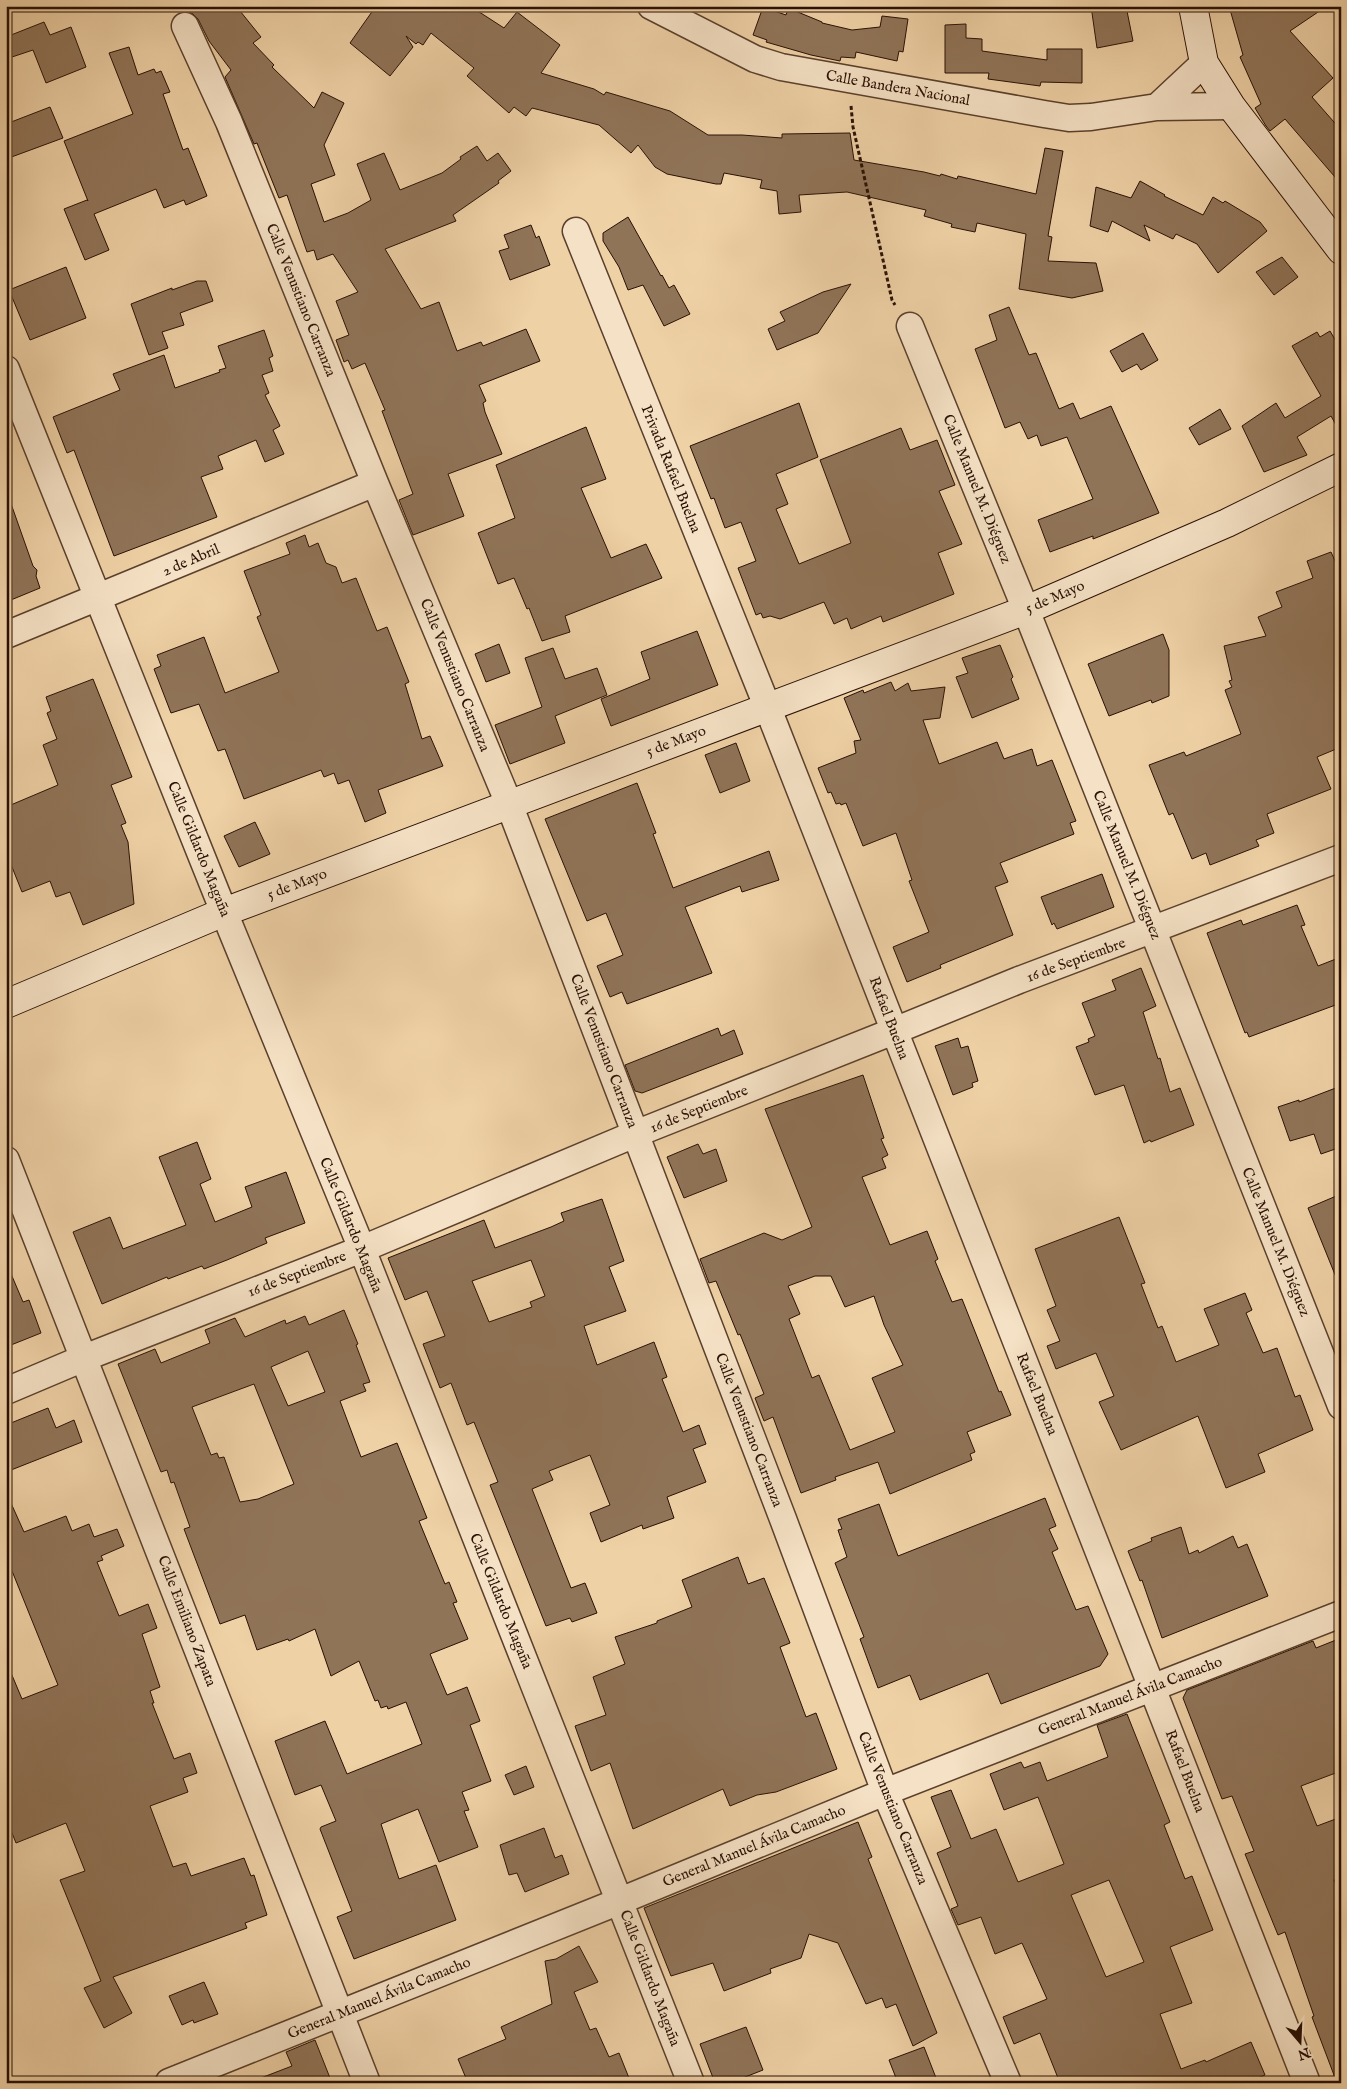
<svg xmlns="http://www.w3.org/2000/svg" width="1347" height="2089" font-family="'IM FELL English',serif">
<rect width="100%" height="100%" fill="#efd1a6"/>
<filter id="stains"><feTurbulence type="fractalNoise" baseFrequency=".004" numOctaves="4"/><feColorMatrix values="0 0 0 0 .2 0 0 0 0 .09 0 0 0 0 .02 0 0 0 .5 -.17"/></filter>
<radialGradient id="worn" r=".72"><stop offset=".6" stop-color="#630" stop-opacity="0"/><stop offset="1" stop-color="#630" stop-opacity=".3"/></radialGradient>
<path fill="#907458" stroke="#291004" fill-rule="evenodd" d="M179,6h57l25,31 -8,6 21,22 -2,2 42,41 8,-16 22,11 -20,42 11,30 -24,9 13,38 24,-9 23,-13 -14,-36 27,-11 16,37 42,-17 19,-14 -1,-2 17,-11 10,15 11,-8 13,18 -13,10 1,2 -46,32 3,6 -71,28 36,60 18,-7 18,49 24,-9 2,4 43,-17 14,32 -61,24 7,16 -3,2 2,9 17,42 -54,20 16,42 -51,19 -14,-35 14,-6 -31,-83 3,-1 -20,-47 -13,6 -4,-9 -4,2 -8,-22 13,-5 -13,-34 22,-9 -25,-38 -16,6 -3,-10 -7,2 -20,-57 -8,3 -22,-55 -3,1 -29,-67 6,-7 -22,-29 -11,-22 -5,-5 -6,-3 -6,1z
M376,6h94l34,22 13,-16 43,33 -19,28 53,16 10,6 2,-3 64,19 38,24h34l40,3v-4l68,-1 4,27 70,12 16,4 1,-2 16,5 1,-3 78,18 9,-46 18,3 -15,85 4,1 -4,24 48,2 7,28 -31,7 -53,-9 7,-55 -49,-11 -2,9 -24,-5 1,-3 -28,-8 2,-6 -79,-18 -48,3 2,17 -22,2 -2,-23 -17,-3 2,-8 -38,-7 -3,11h-5l-49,-10 -12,-7 -17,-22 -7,8 -32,-28 -67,-17 -6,8 -12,-9 -5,6 -42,-37 7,-8 -43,-35 -8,12 -5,-3 -2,2 -10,-8 7,11 -23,29 -40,-33z
M1091,6h35l7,35 -36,7z
M1229,6h98l-37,25 43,47 -21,19 29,33v54l-56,-65 -15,12 -4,-5 -11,-18 6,-4 -21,-47 3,-2z
M763,7l23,8 2,-7 34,14v1l30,7 28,-3 2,-11 26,3 -5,33 -4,-1 -2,10 -41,-9 -1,6 -14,-1 -1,4 -29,-6 -45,-13 1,-2 -14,-5z
M44,22l6,13 21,-8 15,40 -40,16 -13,-33 -27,9v-22z
M966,24v14l16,1v12l65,9v-11h35v34l-41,-1 -1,4 -52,-7 1,-6h-44v-48z
M129,47l9,28 16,-6 2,4 5,-2 9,21 -7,2 20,56 5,-2 19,48 -21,9 -2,-5 -20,8 -8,-19 -62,25 15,36 -24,10 -21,-51 23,-9 1,1 -24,-60 69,-27 -24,-61z
M50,107l13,31 -57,21v-35z
M1140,181l25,14 -1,1 39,19 10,-18 10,6 2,-2 35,21 7,9 -49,42 -21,-29 -21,-10 -3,5 -29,-14 6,16 -38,-20 -4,11 -18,-6 6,-39 35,11z
M628,217l33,59 1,-1 7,13 5,-3 16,29 -26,12 -21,-41 -15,5 -9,-23 -16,-26v-8z
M531,225l5,13 3,-2 11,29 -40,15 -11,-29 10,-3 -5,-13z
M1282,257l16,20 -24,18 -18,-23z
M66,267l20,51 -56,22 -21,-50z
M197,281h9l7,20 -33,12 4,12 -22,7 6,16 -19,7 -18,-51 41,-16v2z
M851,284l-33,49 -41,17 -9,-21 17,-8 -5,-9 43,-20z
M1009,307l20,48 7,-2 23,56 14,-6 7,16 31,-13 48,107 -66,26v-3l-43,16 -12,-32 55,-21 -26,-62 -26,9 -4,-11 -9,4 -8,-17 -15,6 -30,-79 22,-9 -8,-25z
M264,330l9,26 -4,2 4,13 -11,4 7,18 -4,2 15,31 -7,4 11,24 -19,8 -9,-22 -38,16 5,13 -22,8 16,40 -103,39 -40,-106 -7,3 -14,-36 67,-27 -7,-16 51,-19 11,33 45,-16 -1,-2 7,-2 -8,-22z
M1330,331l11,19v84l-10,-18 -34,21 10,18 -43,17 -22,-46 34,-23 9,15 36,-22 -29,-50 25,-14 3,5z
M1143,333l15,27 -17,10 -4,-6 -15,8 -12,-21z
M799,403l19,54 -42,17 12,30 -12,5 23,55 52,-21 -31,-83 81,-32 9,22 27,-10 18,45 -16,6 23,53 -24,9 16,41 -71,28 -2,-6 -30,13 -4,-11 -13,6 -10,-22 -44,17 -10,-3 -7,2 -2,-5 -5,2 -18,-47 18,-7 -15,-39 -16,6 -11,-30 -3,1 -21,-53z
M1220,409l11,20 -32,16 -10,-17z
M586,427l20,52 -25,9 30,70 35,-14 16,34 -97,38 5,16 -28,9 -13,-33 -2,1 -13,-31 -16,6 -20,-51 37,-15 -19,-53z
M6,498h3l24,68 4,4 -1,6 4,12 -34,14z
M305,535l4,12 9,-4 8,20 10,4 6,16 14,-5 21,53 10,-4 22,55 -4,2 17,55 8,-3 13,30 -65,24 8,23 -21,9 -16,-42 -11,4 -4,-11 -10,4 -3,-7 -77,29 -19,-50 -7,2 -19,-47 -28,9 -17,-44 7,-3 -4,-11 47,-18 21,56 54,-21 -22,-55 4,-2 -17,-44 46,-17 -4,-11z
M1331,552l5,11 5,-2v186l-24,10 14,32 -64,25 7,19 -18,7 3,6 -49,19 -4,-12 -14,6 -19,-46 -4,2 -20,-50 35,-13 2,4 55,-22 -16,-44 7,-3 -3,-6 3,-1 -8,-34 42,-10 -8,-19 24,-10 -6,-15 37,-14 -6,-17z
M697,631l21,54 -107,41 -10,-27 49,-20 -9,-27z
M1163,634l6,16v46l-17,7 -1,-3 -42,16 -21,-52z
M499,644l11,29 -24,9 -11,-28z
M1000,645l13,32 -2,2 8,20 -47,19 -16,-41 12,-4 -6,-15z
M553,648l12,31 32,-11 10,27 -52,21 10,27 -55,21 -15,-39 47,-18 -17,-49z
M93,679l39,98 -21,8 15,38 -5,2 7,17 6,62 -51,21 -13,-33 -14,5 -6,-16 -28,11 -16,-40v-45l52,-22 -15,-40 14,-6 -10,-26 4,-2 -5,-14z
M891,682l4,9 13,-8 3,8 34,-4 -5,31 -17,2 16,44 58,-22 7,17 28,-10 5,17 15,-6 24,61 -6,2 4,11 -74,29 8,19 -13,5 18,48 -73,30 1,3 -34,14 -14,-35 36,-15 -20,-51 3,-1 -16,-47 -33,13 -17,-43 -5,2 -1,-2 -4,1 -5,-12 -3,1 -10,-25 38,-15 -2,-12 7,-1 -17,-42 19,-8 1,3z
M736,743l14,38 -30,12 -15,-38z
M637,783l19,50 -3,1 20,54 96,-37 10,29 -37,12 -2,-6 -55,21 27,66 -85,31 -5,-12 -12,5 -13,-31 26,-11 -17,-42 -19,8 -42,-102z
M255,822l15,32 -31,13 -15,-31z
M1102,874l12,33 -57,22 -3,-6 -2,2 -11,-28z
M1297,905l8,20 -4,1 17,40 23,-9v46l-92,34 -2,-5 -2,1 -38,-100 34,-13 2,5z
M1141,968l15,38 -13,6 15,47 2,-1 10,34 10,-4 14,37 -43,17 -1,-2 -6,3 -20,-58 -29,10 -19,-48 13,-5 -1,-3 7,-3 -13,-33 34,-13 -4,-10z
M718,1028l3,8 13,-6 9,24 -101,39 -7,-2 -10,-26z
M958,1038l3,10 7,-2 10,35 -6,2 1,4 -20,8 -18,-49z
M863,1075l21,63 -3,1 7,16 -6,3 4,10 -24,9 28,68 37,-14 11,28 -3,2 17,41 10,-3 37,93 2,-1 10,24 -44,17 8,20 -5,2 2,6 -82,34 -12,-32 -43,15 1,3 -35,13 -28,-76 -9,4 -9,-23 9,-4 -24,-60 -2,1 -22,-54 -7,2 -9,-24 64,-26 18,7 30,-13 -47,-118zM815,1276h16l14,31 29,-11 10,29 19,40 -31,13 23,54 -45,18 -31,-75 -7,3 -23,-59 11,-5 -12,-28z
M1341,1086v61l-20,7 -7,-20 -24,7 -12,-34 21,-7v2z
M197,1142l14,37 -11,5 15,38 37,-15 -7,-20 41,-15 19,51 -40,15 2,5 -40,17 -23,9 -2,-3 -34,13 -1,-2 -65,27 -29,-72 37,-15 13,32 63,-24 -27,-68z
M698,1144l5,10 13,-5 11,32 -43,17 -17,-41z
M1341,1194v93h-1l-32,-79z
M602,1199l22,62 -15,6 17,44 -42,15 13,39 57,-23 13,35 -5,2 21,53 16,-7 7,19 -13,5 13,33 -39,15 7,21 -31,11 -1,-4 -41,17 -11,-29 20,-8 -20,-50 -41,16 4,9 -21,9 39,99 14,-5 12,30 -25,9 -2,-4 -24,8 -56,-141 8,-3 -24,-60 -7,3 -16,-42 -11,5 -17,-44 22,-8 -18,-45 -22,9 -17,-42 96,-38 11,28 56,-21 13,-6 -3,-8zM531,1260l14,36 -15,6 2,5 -43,15 -17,-41z
M1119,1217l26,66 -4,1 17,44 4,-2 14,36 43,-17 -15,-36 41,-16 7,17 -6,3 17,40 14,-5 18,49 5,-2 13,35 -55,24 7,18 -39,16 -28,-72 -77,34 -22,-48 15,-6 -18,-43 -40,16 -9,-23 13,-5 -13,-31 9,-4 -21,-57z
M6,1262l17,40 6,-2 12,33 -35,14z
M344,1310l14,34 -2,1 14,37 -7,2 3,7 -26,10 21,56 36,-14 30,75 -8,3 26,63 4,-2 8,20 -4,1 15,36 -38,15 17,41 20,-8 13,34 -10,4 21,56 -29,11 7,18 -5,1 14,36 -39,15 -21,-53 -37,15 18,55 37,-14 20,55 -102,39 -17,-42 15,-6 -32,-82 1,-2 15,-6 -15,-36 -26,10 -20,-54 50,-20 22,53 75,-30 -16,-42 -18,7 -1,-3 -6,2 -3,-8 -3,1 -16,-40 -28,15 -16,-47 -26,12 -1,-2 -31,11 -12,-35 -25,9 -36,-95 6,-2 -16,-45 -3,1 -4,-13 -6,2 -43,-108 37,-15 6,14 49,-20 -5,-13 30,-12 10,19 40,-17 1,4 19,-8 4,9zM308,1351l17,41 -37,14 -17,-39zM254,1384l40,100 -36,15 -18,3 -16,-45 -5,1 -2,-5 -6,2 -19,-48z
M48,1408l8,20 18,-8 8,22 -76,30v-47z
M6,1492l18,40 42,-16 6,15 17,-7 5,13 23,-8 7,17 -23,10 2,4 -6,2 22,54 29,-12 9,24 -15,6 18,53 -10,4 4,12h-2l22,56 16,-6 7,20 -14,5 5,14 -38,14 23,61 13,-4 5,13 53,-18 7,18 3,-1 13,40 -22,8 2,5 -134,49 19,36 -28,15 -20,-40 17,-7 -41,-101 25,-9 -19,-48 -50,20 -10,-25v-157l16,38 36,-14 -52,-129z
M1045,1498l11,28 -7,3 9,20 -6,3 24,58 12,-4 20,48 -8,12 -99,38 -13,-31 -68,27 -10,-25 -32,13 -18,-49 4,-2 -29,-74 12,-6 -9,-27 4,-1 -4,-10 41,-15 19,52z
M1181,1527l8,27 9,-4 1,3 34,-17 5,12 9,-4 21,52 -106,42 -20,-58 -2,1 -12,-30 24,-10 -1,-3z
M738,1557l10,27 16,-6 26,65 -10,4 26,70 10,-4 21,56 -61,23 -19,3 -27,11 -7,-17 -90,40 -23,-66 -19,8 -16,-45 31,-11 -13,-38 32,-13 -10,-27 42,-14v-2l35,-14 -10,-27z
M1341,1638v133l-40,15 16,40 24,-9v60l-7,3 7,15v188h-4l-25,-66 2,-1 -29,-84 -7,3 -33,-81 9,-3 -22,-55 -10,3 -39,-101 4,-8 126,-49 3,7z
M1127,1714l43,108 -6,3 21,54 7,-3 21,54 -43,17 22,56 -32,11 21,55 24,-9 1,2 45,-20 14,33 -18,8h-187l-20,-50 -26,11 -11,-27 44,-18 -25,-56 -27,11 -14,-37 -23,8 -7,-16 7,-3 -21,-53 14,-6 -20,-50 20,-7 20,49 25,-10 22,53 46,-18 -26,-67 -34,13 -14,-36 31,-12 3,6 16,-6 7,19 61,-24 -11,-32zM1109,1880l35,82 -38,15 -35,-82z
M526,1766l8,21 -20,8 -9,-20z
M858,1822l14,35 -4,2 69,174 -24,13 -17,-42 -10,4 -4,-10 -16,6 -28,-61 -29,-9 -8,24 -31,11 1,4 -47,18 -11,-28 -42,13 -27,-68z
M544,1828l11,30 7,-3 7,19 -44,18 -8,-19 -8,2 -9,-30z
M579,1946l19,36 -24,10 16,38 6,-2 13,29 10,-4 12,30h-163l-10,-24 48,-20 -5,-12 51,-23 -7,-43 11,-2z
M204,1982l14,32 -24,9 -1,-3 -11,5 -13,-29z
M746,2027l17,43 -33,13h-15l-15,-39z
M315,2040l17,43h-79v-2l39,-15 -6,-14z
M924,2047l14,36h-40l-9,-23z"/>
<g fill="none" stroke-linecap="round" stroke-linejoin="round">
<g stroke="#5a402c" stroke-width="29">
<path id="street" d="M651,6l104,53 26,8 263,47 25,4 22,-1 66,-10 74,-1
M185,26l44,96 146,361 134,321 274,715 102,273 123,291
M1157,107l47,-44
M576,231l191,475 540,1377
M910,326l116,284 315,796
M6,369l218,543 138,337 329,834
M6,635l369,-152
M6,1160l361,923
M6,1391l78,-33 278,-109 273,-115 259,-103 125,-51 322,-122
M169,2082l451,-181 265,-109 456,-178"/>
</g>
<g stroke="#291004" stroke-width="30">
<path id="secondary" d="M1193,6l11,57 27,43 110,144
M6,1004l218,-92 802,-302 201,-87 114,-56"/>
</g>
<path stroke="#291004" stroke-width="3" stroke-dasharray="4 2.5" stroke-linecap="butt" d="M851,106l2,21 39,173 3,5"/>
<use href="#street" stroke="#f5e1c5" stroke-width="26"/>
<use href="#secondary" stroke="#f5e1c5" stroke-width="28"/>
</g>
<g text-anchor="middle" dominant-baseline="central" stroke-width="4.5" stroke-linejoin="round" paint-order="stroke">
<g font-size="15" fill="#291004" stroke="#f5e1c5">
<text transform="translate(898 88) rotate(10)">Calle Bandera Nacional</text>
<text transform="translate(301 300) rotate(68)">Calle Venustiano Carranza</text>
<text transform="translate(671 469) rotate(68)">Privada Rafael Buelna</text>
<text transform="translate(977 489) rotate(68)">Calle Manuel M. Diéguez</text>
<text transform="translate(191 560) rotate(-23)">2 de Abril</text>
<text transform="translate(1055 597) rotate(-23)">5 de Mayo</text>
<text transform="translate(455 675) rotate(68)">Calle Venustiano Carranza</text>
<text transform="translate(676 741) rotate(-21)">5 de Mayo</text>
<text transform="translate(199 849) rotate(68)">Calle Gildardo Magaña</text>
<text transform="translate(1127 865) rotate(68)">Calle Manuel M. Diéguez</text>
<text transform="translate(297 884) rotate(-21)">5 de Mayo</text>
<text transform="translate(1076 960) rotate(-20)">16 de Septiembre</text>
<text transform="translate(889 1018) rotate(69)">Rafael Buelna</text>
<text transform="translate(604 1051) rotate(69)">Calle Venustiano Carranza</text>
<text transform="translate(699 1109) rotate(-22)">16 de Septiembre</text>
<text transform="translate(351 1225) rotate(68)">Calle Gildardo Magaña</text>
<text transform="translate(1276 1242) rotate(68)">Calle Manuel M. Diéguez</text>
<text transform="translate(297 1274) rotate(-21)">16 de Septiembre</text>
<text transform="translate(1037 1394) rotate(68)">Rafael Buelna</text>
<text transform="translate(749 1430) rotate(69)">Calle Venustiano Carranza</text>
<text transform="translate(501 1601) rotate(68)">Calle Gildardo Magaña</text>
<text transform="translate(187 1621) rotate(69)">Calle Emiliano Zapata</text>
<text transform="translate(1130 1696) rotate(-21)">General Manuel Ávila Camacho</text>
<text transform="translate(1185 1771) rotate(69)">Rafael Buelna</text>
<text transform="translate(893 1808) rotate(68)">Calle Venustiano Carranza</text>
<text transform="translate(754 1846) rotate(-22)">General Manuel Ávila Camacho</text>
<text transform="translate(650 1978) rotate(69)">Calle Gildardo Magaña</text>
<text transform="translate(379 1998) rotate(-22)">General Manuel Ávila Camacho</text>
</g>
</g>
<rect width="1347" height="2089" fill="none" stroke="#efd1a6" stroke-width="25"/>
<rect x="8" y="8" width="1332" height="2074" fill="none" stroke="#291004" stroke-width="2.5"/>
<rect x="12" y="12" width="1322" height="2064" fill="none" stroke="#291004"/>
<g transform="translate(1300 2042) rotate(161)" stroke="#f5e1c5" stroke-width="4" paint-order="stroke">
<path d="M0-4L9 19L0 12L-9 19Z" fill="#291004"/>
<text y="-8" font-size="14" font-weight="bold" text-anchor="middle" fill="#291004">N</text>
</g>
<rect width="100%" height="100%" filter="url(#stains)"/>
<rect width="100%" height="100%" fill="url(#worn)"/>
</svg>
